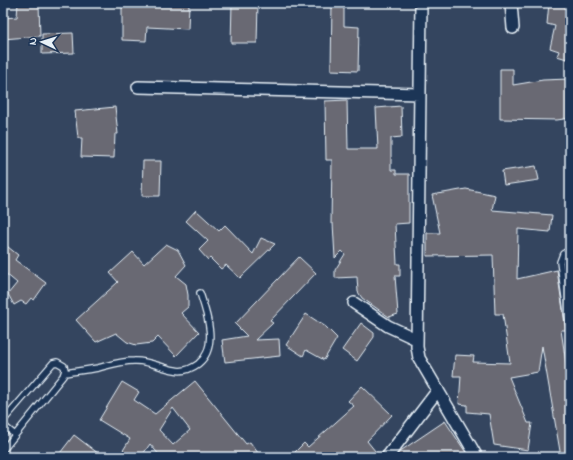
<svg xmlns="http://www.w3.org/2000/svg" width="573" height="460" font-family="'Indie Flower',sans-serif">
<rect width="100%" height="100%" fill="#34455f"/>
<filter id="ink" filterUnits="userSpaceOnUse"><feTurbulence type="fractalNoise" baseFrequency=".025" numOctaves="2"/><feDisplacementMap in="SourceGraphic" scale="8" xChannelSelector="R" yChannelSelector="G"/><feConvolveMatrix kernelMatrix="1 2 1 2 8 2 1 2 1" color-interpolation-filters="sRGB"/></filter>
<g filter="url(#ink)">
<path fill="#696973" stroke="#e8f1f8" fill-rule="evenodd" d="M18,3l21,1 1,32 -37,3v-21l14,-1z
M122,3l67,1 -1,25 -41,-2 -1,14 -24,-1z
M232,3h26l-1,40h-26z
M332,3h12v23l15,1 -1,44 -27,-1z
M549,3h21v57l-13,-4 2,-5 -9,-3 5,-22 -8,-2z
M73,33l1,20 -32,1v-20z
M500,69h13v16l30,-5 26,-1 1,39 -13,2 -57,-1z
M347,100l1,49h30l-2,-41 25,-2 1,31 -11,1v32h5v4h13v49l-14,1 2,40h3v12h-5l3,38 -9,3 -27,-19 -4,-6 -1,-15 -22,1v-8l10,-16 -3,-3 -7,7 -2,-35h-2l1,-63h-6l-1,-59z
M115,107l3,27h-3l-1,24 -33,-1 1,-19h-4l-3,-27z
M143,161h18l-1,35h-18z
M536,166l3,14 -35,5 -2,-14z
M466,189l29,6 -3,15 60,5 -2,17 -32,-3 -1,50 40,-9 9,60h-5l9,59v68h-9l-19,-111 -4,26 -29,5 19,46h4l-4,27 -34,-5 -5,-31 -22,-2v-7l-8,-1 2,-28h-8l2,-21 19,1 -1,6 37,1 -7,-49h-8l-2,-59 -66,1v-23h13l-8,-38z
M196,210l23,21 6,-6 28,29 8,-16 14,6 -35,34 -14,-13 -5,4 -11,-11 -2,2 -9,-10 9,-9 -22,-20z
M3,243l15,12 -3,5 31,23 -12,17 -3,-2 -5,6 -5,-3 -7,4 -6,-11 9,-11 -12,-10 -2,2z
M166,244l12,6 8,15 -10,11 10,8 2,11v12l-7,6 18,19 -23,24 -18,-19 -6,6 -16,2 -9,-3 -11,-9 -20,9 -20,-22 42,-38 -8,-9 23,-21 11,12z
M299,257l17,16 -46,48 3,2 -18,17 24,-1 1,17 -55,6 -3,-22 25,-4 -12,-12z
M570,268v33l-5,-32z
M306,314l20,13 11,11 -13,22 -18,-10 -3,6 -17,-11z
M361,323l13,10v4l-17,24 -15,-11z
M195,381l51,63 4,-2 11,15h-102l1,-1 -10,-12 -9,13h-22l11,-18 -31,-19 23,-38 17,10 -5,8 21,14zM173,408l17,22 -17,15 -14,-15z
M362,386l30,29 -25,26 13,16h-90l14,-14 4,4 46,-41 -6,-5z
M445,421l24,36h-73l3,-5z
M74,435l29,22h-46z"/>
<g fill="none" stroke-linecap="round" stroke-linejoin="round">
<g stroke="#e8f1f8" stroke-width="8">
<path id="lane" d="M570,250l-7,4 -3,8 10,69
M65,373c11,-2 22,-3 33,-5 12,-3 23,-7 36,-7 14,-1 27,7 41,9 8,2 16,-1 23,-6 21,-16 9,-50 2,-71
M3,421l50,-58 4,-1 7,4 1,4 -2,6 -60,74
M3,425l12,10"/>
</g>
<g stroke="#e8f1f8" stroke-width="14">
<path id="street" d="M421,3l-4,344 2,11 58,99
M511,3l2,25
M138,87l282,7
M354,303l34,23 28,13
M387,457l51,-67"/>
</g>
<use href="#lane" stroke="#1d3557" stroke-width="5.5"/>
<use href="#street" stroke="#1d3557" stroke-width="11"/>
</g>
</g>
<rect width="573" height="460" fill="none" stroke="#1d3557" stroke-width="16"/>
<rect x="8" y="8" width="557" height="444" fill="none" stroke="#e8f1f8" stroke-width="1.5" filter="url(#ink)"/>
<g transform="translate(42 42) rotate(274)" stroke="#1d3557" stroke-width="3" paint-order="stroke">
<path d="M0-3L7 15L0 10L-7 15Z" fill="#e8f1f8"/>
<text y="-6" font-size="11" font-weight="bold" text-anchor="middle" fill="#e8f1f8">N</text>
</g>
</svg>
